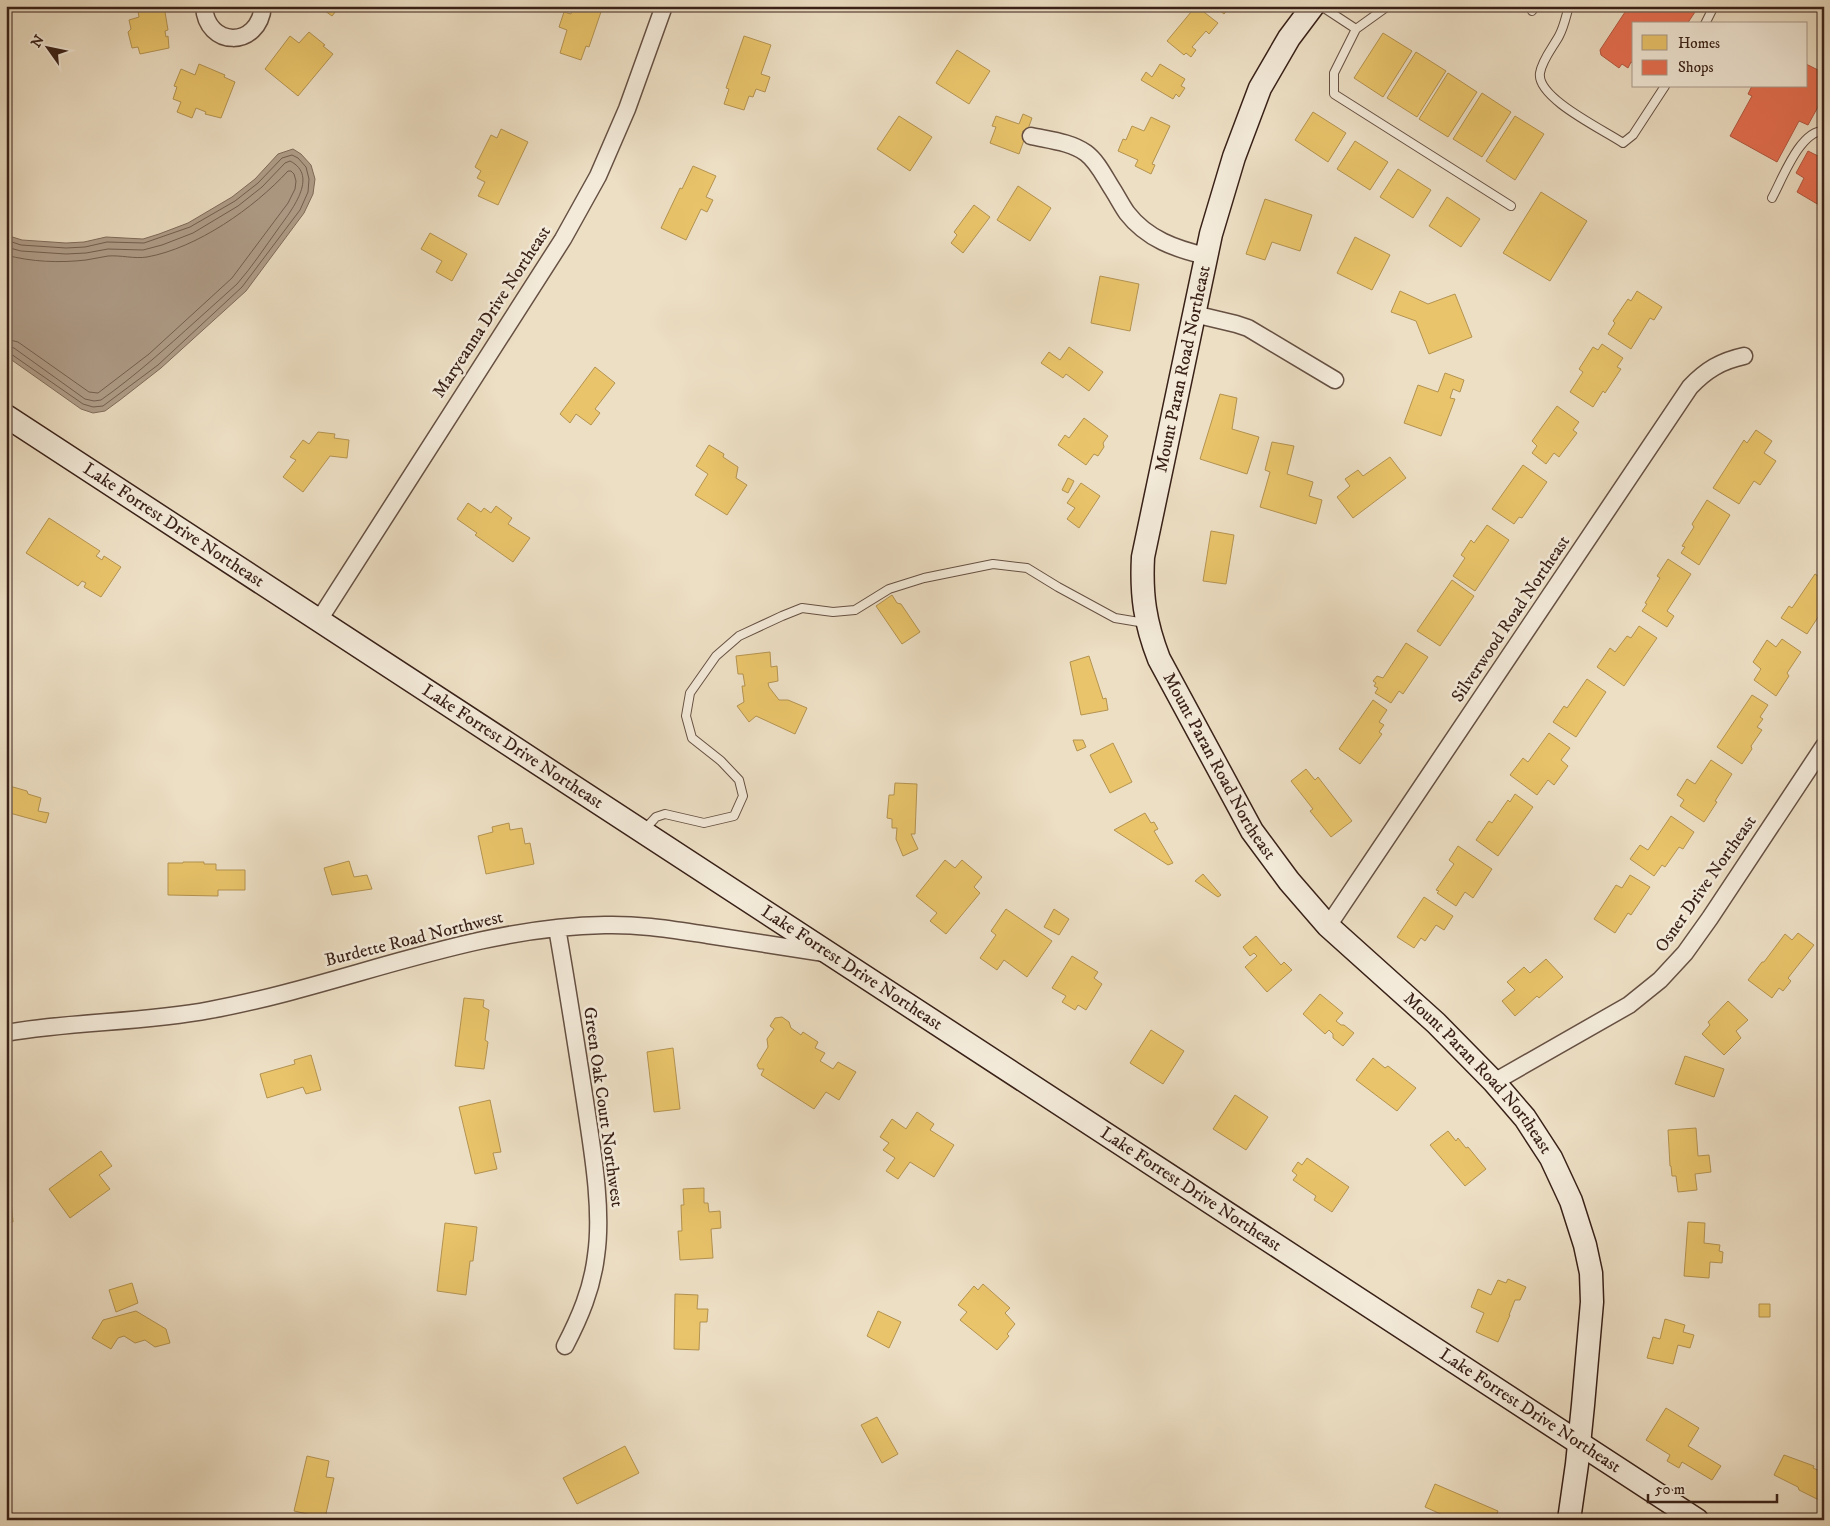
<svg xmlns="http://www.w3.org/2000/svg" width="1830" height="1526" font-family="'IM FELL DW Pica',serif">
<rect width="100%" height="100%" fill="#eddfc4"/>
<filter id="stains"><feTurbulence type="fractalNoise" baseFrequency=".004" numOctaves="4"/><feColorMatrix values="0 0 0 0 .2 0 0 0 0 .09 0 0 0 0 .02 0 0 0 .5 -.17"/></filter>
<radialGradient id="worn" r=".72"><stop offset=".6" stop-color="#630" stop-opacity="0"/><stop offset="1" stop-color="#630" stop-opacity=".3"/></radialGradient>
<path fill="#b09e8a" stroke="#806c5c" d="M293,149l8,5 10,11 4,14 -2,15 -9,19 -58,78 -85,77 -41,32 -15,11 -12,2 -12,-4 -75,-53v-121l16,5 44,3 18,-1 22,-5 37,2 16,-5 29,-11 44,-26 23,-18 23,-25z"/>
<path fill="#e9c46a" stroke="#b49351" d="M137,6h27l4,24 -3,1 1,6 2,-1 1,12 -29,6 -2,-7 -6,1 -4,-16 3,-3 -2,-9 10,-3z
M318,6h34l-3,5 -8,-4 -4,5 -1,-1 -4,5z
M574,6h29l-14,41 -3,-1 -5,14 -21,-7 7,-23 -8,-3 5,-15 7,2z
M1196,6l22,17 -9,11 -3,-3 -14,16 4,3 -5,7 -5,-4 -2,2 -17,-14z
M1214,6h17l-7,8z
M309,32l16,13 -2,1 10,8 -35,42 -33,-27 25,-33 9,7z
M1383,33l29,18 -29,46 -29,-19z
M744,36l27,9 -10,29 9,3 -5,15 -9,-3 -3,8 -4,-1 -5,14 -20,-6 5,-15 -3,-1z
M957,50l33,21 -21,33 -33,-21z
M1416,52l30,19 -29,46 -30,-19z
M199,64l26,11 -1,2 11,5 -14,36 -16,-4 1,-2 -10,-4 -4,10 -15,-6 4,-10 -8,-3 4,-12 -3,-1 7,-17 14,6z
M1160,64l25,15 -4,7 4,2 -6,9 -3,-3 -3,5 -32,-19 5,-8 6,5z
M1448,73l29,19 -29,45 -29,-18z
M1482,93l29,19 -29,45 -29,-18z
M1313,112l33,21 -18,29 -33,-22z
M1023,114l9,4 -13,36 -29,-11 6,-16 -4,-1 4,-10 23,8z
M899,116l33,21 -22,34 -33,-22z
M1515,116l29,18 -29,46 -29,-19z
M1151,117l19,9 -18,38 3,1 -4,9 -16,-8 3,-6 -20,-9 5,-12 3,1 6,-14 12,5z
M501,129l27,13 -30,63 -20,-9 7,-14 -8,-4 4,-7 -6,-4 16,-32 6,3z
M1355,141l33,21 -18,28 -33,-21z
M693,166l23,10 -10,21 7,3 -6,12 -6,-3 -15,31 -25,-12 19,-40 2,1z
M1398,169l33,21 -18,28 -33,-21z
M1018,186l33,22 -21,33 -33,-21z
M1541,192l46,29 -37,60 -47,-28z
M1447,197l33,22 -19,28 -32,-21z
M1265,199l47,16 -12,36 -28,-9 -7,18 -19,-6z
M974,205l16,12 -27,36 -12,-10 6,-8 -3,-3z
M430,233l37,21 -15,27 -16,-9 6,-11 -21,-12z
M1355,237l35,18 -18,35 -35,-17z
M1100,276l39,8 -9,47 -39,-8z
M1400,291l28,13 27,-10 17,43 -43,17 -13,-33 -25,-9z
M1637,291l25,16 -8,13 -4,-2 -19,31 -23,-15 7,-11 -2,-2 15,-22 3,2z
M1602,344l21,14 -6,9 4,2 -16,24 -2,-2 -10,16 -23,-15 13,-20 -4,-3 14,-22 5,3z
M1069,347l34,25 -14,19 -23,-17 -3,4 -22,-15 8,-11 11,8z
M595,367l20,16 -20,26 5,4 -9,12 -15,-11 -6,9 -10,-9z
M1445,373l19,7 -4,12 -7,-3 -3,9 5,1 -14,37 -37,-13 14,-38 20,7z
M1220,394l17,4 -5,31 27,8 -12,37 -47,-15z
M1557,406l22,16 -6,8 4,3 -18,24 -5,-4 -8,11 -14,-11 5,-7 -5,-5z
M1084,418l24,18 -5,7 1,4 -6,9 -4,-2 -8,11 -28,-20 7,-10 4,3z
M1756,430l16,11 -8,12 12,8 -16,24 -6,-4 -15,23 -26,-16 31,-48 3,3z
M318,432l17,2 -1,4 15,2 -2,18 -17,-2 -27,36 -20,-15 13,-17 -6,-3 13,-17 6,4z
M1272,442l22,4 -7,28 26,8 -4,14 13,4 -6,24 -56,-17 10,-35 -5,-2z
M709,445l15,9 -1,3 15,10 -2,11 11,7 -20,30 -32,-20 13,-21 -12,-8z
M1390,457l16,21 -53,40 -16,-21 13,-11 -5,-7 13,-9 5,6z
M1523,465l24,17 -25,36 -3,-1 -5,7 -22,-15z
M1068,478l6,3 -6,12 -6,-3z
M1081,483l19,13 -21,32 -12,-9 8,-11 -8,-5z
M1707,500l23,15 -31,50 -18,-12 4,-6 -3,-1 12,-19 -2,-3z
M468,503l13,9 3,-4 7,5 5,-7 16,12 -4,6 22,14 -17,24 -38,-27 2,-2 -20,-14z
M49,518l51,33 -4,5 6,4 2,-4 17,11 -20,30 -17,-10 2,-4 -4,-2 -4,5 -52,-33z
M1487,525l22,15 -34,51 -22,-15 12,-18 -4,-3 10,-15 3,3z
M1211,531l23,4 -8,49 -23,-3z
M1668,559l23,15 -24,37 7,5 -7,11 -25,-16 5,-7 -2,-1 15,-25 -3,-2z
M1815,574l9,6v28l-17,26 -26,-16 8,-12 3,2z
M1452,580l22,16 -34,50 -23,-15z
M892,595l5,8 4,1 19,28 -18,12 -26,-38z
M1639,626l18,12 -33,48 -27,-19 13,-19 5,4 12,-16 4,2z
M1782,639l19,13 -14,21 2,3 -13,20 -22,-16 7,-11 -8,-7 14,-22 9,7z
M1406,643l22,14 -25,37 -4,-3 -8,12 -16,-10 3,-5 -4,-2 2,-3 -3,-2 4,-5 6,2z
M770,652l1,15 6,-1 1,15 -10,2 1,4 10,13h9l19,8 -12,26 -39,-18 -7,6 -12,-16 7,-4 -2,-16h3l-2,-12h-5l-2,-18z
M1089,656l14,43 3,-1 2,12 -27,5 -11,-53z
M1587,679l19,13 -30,45 -23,-15 11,-16 3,2z
M1752,695l16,10 -8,12 3,2 -6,8 5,3 -11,16 1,3 -10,15 -25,-17z
M1373,700l14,10 -8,12 5,3 -5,7 3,2 -22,30 -21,-15z
M1549,733l21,15 -9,12 7,6 -14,19 -6,-5 -11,15 -27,-20 13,-17 5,4z
M1073,740h10l3,7 -9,4z
M1113,743l19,39 -22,11 -20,-38z
M1711,760l21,14 -17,27 2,1 -13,20 -24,-16 4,-6 -7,-5 10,-16 8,5z
M1306,769l9,11 3,-3 34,44 -21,16 -21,-26 3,-2 -22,-28z
M895,783l22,1 -2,50h-4l7,15 -15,7 -7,-17 1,-11h-5v-9l-5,-1 2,-23h5z
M6,785l21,6 1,3 13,4 -3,13 11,2 -3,10 -40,-11z
M1515,794l18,13 -35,49 -22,-16 13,-19 3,2 16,-23 2,2z
M1145,813l6,10 3,-1 4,7 -4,2 19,32 -5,2 -54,-35z
M1671,816l23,16 -11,17 -4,-2 -14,20 -3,-2 -8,11 -24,-17 10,-14 8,5z
M509,823l1,7 12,-2 3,16 5,-1 4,21 -48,10 -8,-38 15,-4 -1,-5z
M1458,846l34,23 -19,29 -8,-6 -9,14 -19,-13 2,-2 -3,-1 18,-26 -5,-4z
M945,860l10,8 7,-8 20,17 -8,10 6,6 -34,41 -16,-13 7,-8 -21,-17z
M349,861l5,16 13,-2 5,14 -40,6 -8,-27z
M183,862h21v2h12v6h29v20h-27v6l-50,-1v-32h15z
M1203,874l18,21 -3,2 -23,-16z
M1630,875l20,12 -19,28 -3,-2 -13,20 -21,-14 22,-34 6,3z
M1424,897l29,19 -9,14 -8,-5 -11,16 -4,-3 -7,10 -17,-11z
M1006,909l46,32 -25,36 -23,-17 -7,10 -17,-12 16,-23 -5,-4z
M1054,909l15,10 -10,16 -15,-8z
M1798,933l16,12 -26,33 3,3 -8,10 -4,-3 -7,10 -24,-18 14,-18h2l21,-28 7,6z
M1256,936l25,29 3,-3 8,8 -25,22 -22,-25 12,-11 -3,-3 -4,3 -7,-9z
M1072,956l26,16 -4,6 8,6 -16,26 -8,-5 -3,5 -13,-8 4,-6 -14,-8z
M1546,959l17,18 -24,21 -2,-2 -22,20 -13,-15 13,-11 -8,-8 17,-15 6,6z
M1320,994l23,19 -7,8 5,4h3l10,8 -11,13 -10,-8v-4l-4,-4 -4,4 -22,-20z
M464,998l20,2 -1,7 6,3 -4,30 3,2 -4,27 -29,-3z
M1728,1001l20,19 -12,11 5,7 -17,17 -22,-21 8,-9 -2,-3z
M782,1017l7,5 2,6 10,7 2,-3 15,10 -3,6 10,5 -5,8 13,8 5,-7 18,10 -17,28 -13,-8 -12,17 -53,-34 3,-6h-5l-2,-4 11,-18 -1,-8 7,-10 -4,-3 5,-8z
M1151,1030l33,21 -21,33 -33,-21z
M673,1048l7,61 -26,3 -7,-60z
M311,1055l10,35 -15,4 -3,-7 -36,11 -7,-24 35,-10 -1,-4z
M1685,1056l39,13 -10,28 -39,-13z
M1373,1058l12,10 3,-2 28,22 -19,23 -41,-31z
M1235,1095l33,22 -22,33 -33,-21z
M490,1100l11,52 -8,1 4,16 -22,5 -16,-67z
M917,1112l17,12 -4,6 24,15 -20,32 -24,-15 -12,17 -12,-8 9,-13 -12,-8 6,-7 -9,-6 12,-18 14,10z
M1696,1128l2,28 11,-1 2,17 -16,2 2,16 -19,2 -2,-16h-4l-1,-10h-1l-2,-36z
M1448,1131l8,10 2,-3 8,10 2,-1 18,22 -21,17 -35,-41z
M101,1151l11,15 -13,9 11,14 -40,29 -21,-29z
M1307,1158l42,29 -17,25 -18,-12 2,-4 -23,-16 4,-5 -5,-4 6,-9 4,3z
M704,1188v15h4l1,9 11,-1 1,17 -10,1 2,29 -33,2 -2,-29h4l-1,-26h3l-1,-16z
M6,1200h5l2,22 -7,1z
M1688,1222l17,1 -1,20 16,2 -1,6 4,1 -1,11 -12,-1 -1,16 -25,-2z
M445,1223l32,4 -4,34h-3l-4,34 -29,-4z
M1508,1279l18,8 -6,13h-5l-6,15h1l-12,27 -22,-10 8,-19 -13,-6 7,-18 13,6 7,-15 8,3z
M132,1283l6,20 -22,9 -7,-22z
M983,1284l27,24 -5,5 10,11 -8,10 2,2 -12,14 -37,-30 7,-8 -9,-7 16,-19 4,4z
M675,1294l23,1 -1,14h11l-1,13h-7l-1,28 -25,-1z
M1759,1304h11v13h-11z
M136,1311l30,18 4,14 -15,4 -10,-7 -10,3 -11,-7 -6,2 -7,11 -19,-11 11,-18z
M878,1311l23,11 -12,26 -22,-12z
M1665,1319l20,6 -2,7 11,3 -4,13 -12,-3 -5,19 -26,-6 6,-21 7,2z
M1666,1408l33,20 -11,18 33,20 -9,14 -30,-18 -3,6 -12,-7 3,-6 -24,-15z
M877,1417l21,37 -16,9 -21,-38z
M625,1446l14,27 -62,31 -14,-26z
M1784,1455l30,11 -1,2 11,5v16l-5,11 -20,-10 -1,-3 -24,-12z
M307,1456l22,5 -3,16 8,1 -9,40 -31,-7z
M1435,1484l63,27 -4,9h-40l-29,-13z"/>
<path fill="#e76f51" stroke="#b35840" d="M1629,6h70l-12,18h-53v40l-3,-2 -3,6 -6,-4 -3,4 -18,-13 -1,-5z
M1806,64l18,9v23l-16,29 -9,-4 -22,41 -47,-26 22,-40 -4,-2 4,-8h54z
M1808,151l16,8v49l-27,-16 7,-14 -8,-5z"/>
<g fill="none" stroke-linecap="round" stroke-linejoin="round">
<path stroke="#746051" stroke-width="1" d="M6,240l15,5 45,3 19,-1 22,-5 37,1 46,-16 45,-26 23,-18 24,-25 10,-3 6,3 8,9 3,12 -1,13 -8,18 -58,77 -84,78 -55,41 -10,1 -10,-3 -72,-50 -5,-1
M6,247l15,4 45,3 20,-1 22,-4 35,1 19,-5 31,-12 45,-27 24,-19 23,-24 5,-2c30,15 0,51 -12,68 -13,18 -26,38 -41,55 -13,12 -27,24 -40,36 -31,28 -62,56 -96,80l-7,1 -9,-2 -71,-51 -8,-2
M6,255c25,7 54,8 80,5 7,-1 15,-3 22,-4 13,-1 26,3 39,1 50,-9 107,-49 141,-86h3l3,3 2,7 -1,8 -7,14 -56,75 -83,76 -51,39 -9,-1 -71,-50 -12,-3"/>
<g stroke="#665043" stroke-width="10">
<path id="lane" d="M1321,6l35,23 32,-23
M1569,6c-3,10 -5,21 -10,30 -6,11 -17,24 -19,37 -4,25 64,57 83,70l10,-8 32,-49
M1532,11l4,-5
M1705,24l9,-18
M1356,29l-22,44v21l177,112
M1772,198c10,-18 28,-68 52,-67
M645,829l11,-12 9,-3 39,9 30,-7 9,-20 -4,-16 -18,-19 -29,-23 -6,-22 4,-23 26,-37 23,-20 43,-20 20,-8 31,4 22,-2 34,-21 35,-11 69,-14 34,4 31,19 57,31 30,5"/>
</g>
<g stroke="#665043" stroke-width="19">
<path id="street" d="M204,6c2,42 55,43 59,0
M1031,136c18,4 40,6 55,17 12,9 19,25 27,37 5,8 9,16 14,23 20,26 49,36 79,43
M1194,314l42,10 12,4 87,52
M319,620l244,-381 35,-63 29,-67 37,-103
M1328,926l362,-539c16,-17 31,-26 54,-31
M557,928c10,57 19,115 28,173 7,47 18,108 11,155 -4,33 -16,61 -31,90
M6,1033c67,-12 136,-10 204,-23 132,-24 259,-83 395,-85 35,-1 69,5 103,10 39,6 77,12 116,18
M1494,1082l135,-77 31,-25 25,-27 25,-35 114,-172"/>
</g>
<g stroke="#392118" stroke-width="25">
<g id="secondary">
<path id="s1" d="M1313,6l-24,32 -29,50 -26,69 -23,77 -68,323c-2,38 2,66 16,102l93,172 37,50 39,45 108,97 58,59 31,36 26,40 20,43 14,44 6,28 1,29 -9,103 -6,59 -8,56"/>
<path id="s2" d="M6,416l1691,1104"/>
</g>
</g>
<use href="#lane" stroke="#f3ead9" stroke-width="8"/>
<use href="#street" stroke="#f3ead9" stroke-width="16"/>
<use href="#secondary" stroke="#f3ead9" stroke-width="22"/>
</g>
<g text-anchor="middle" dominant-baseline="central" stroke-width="5" stroke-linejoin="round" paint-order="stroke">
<g font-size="18" fill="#392118" stroke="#f3ead9">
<text transform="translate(492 312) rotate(-57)">Maryeanna Drive Northeast</text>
<text transform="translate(1183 369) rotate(-78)">Mount Paran Road Northeast</text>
<text stroke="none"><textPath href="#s2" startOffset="200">Lake Forrest Drive Northeast</textPath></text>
<text transform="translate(1511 619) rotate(-56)">Silverwood Road Northeast</text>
<text stroke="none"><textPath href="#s2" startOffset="605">Lake Forrest Drive Northeast</textPath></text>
<text stroke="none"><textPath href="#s1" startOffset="809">Mount Paran Road Northeast</textPath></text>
<text transform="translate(1706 884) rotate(-55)">Osner Drive Northeast</text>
<text transform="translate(414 939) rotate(-14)">Burdette Road Northwest</text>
<text stroke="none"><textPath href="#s2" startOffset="1010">Lake Forrest Drive Northeast</textPath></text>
<text stroke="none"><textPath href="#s1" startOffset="1214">Mount Paran Road Northeast</textPath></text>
<text transform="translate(603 1107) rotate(82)">Green Oak Court Northwest</text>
<text stroke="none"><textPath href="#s2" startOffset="1415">Lake Forrest Drive Northeast</textPath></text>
<text stroke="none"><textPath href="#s2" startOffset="1820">Lake Forrest Drive Northeast</textPath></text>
</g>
</g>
<rect width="1830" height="1526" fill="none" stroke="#eddfc4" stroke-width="25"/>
<rect x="8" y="8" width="1815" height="1511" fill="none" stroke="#392118" stroke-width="2.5"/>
<rect x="12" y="12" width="1805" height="1501" fill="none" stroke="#392118"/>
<rect x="1632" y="22" width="175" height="65" fill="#f3ead9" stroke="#a99a8c"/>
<rect x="1642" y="35" width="25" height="15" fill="#e9c46a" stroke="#a99a8c"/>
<text x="1678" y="48" font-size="15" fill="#392118">Homes</text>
<rect x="1642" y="60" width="25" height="15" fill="#e76f51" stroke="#a99a8c"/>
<text x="1678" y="72" font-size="15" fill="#392118">Shops</text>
<g transform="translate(48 48) rotate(303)" stroke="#f3ead9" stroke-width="4" paint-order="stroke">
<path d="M0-4L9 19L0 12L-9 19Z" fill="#392118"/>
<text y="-8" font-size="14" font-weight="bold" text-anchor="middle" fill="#392118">N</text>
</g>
<path d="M1648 1494v8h129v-8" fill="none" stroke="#392118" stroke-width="2.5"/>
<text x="1655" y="1494" font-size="15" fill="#392118" stroke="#f3ead9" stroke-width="4" paint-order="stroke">50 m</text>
<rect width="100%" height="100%" filter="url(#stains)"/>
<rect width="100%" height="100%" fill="url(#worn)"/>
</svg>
